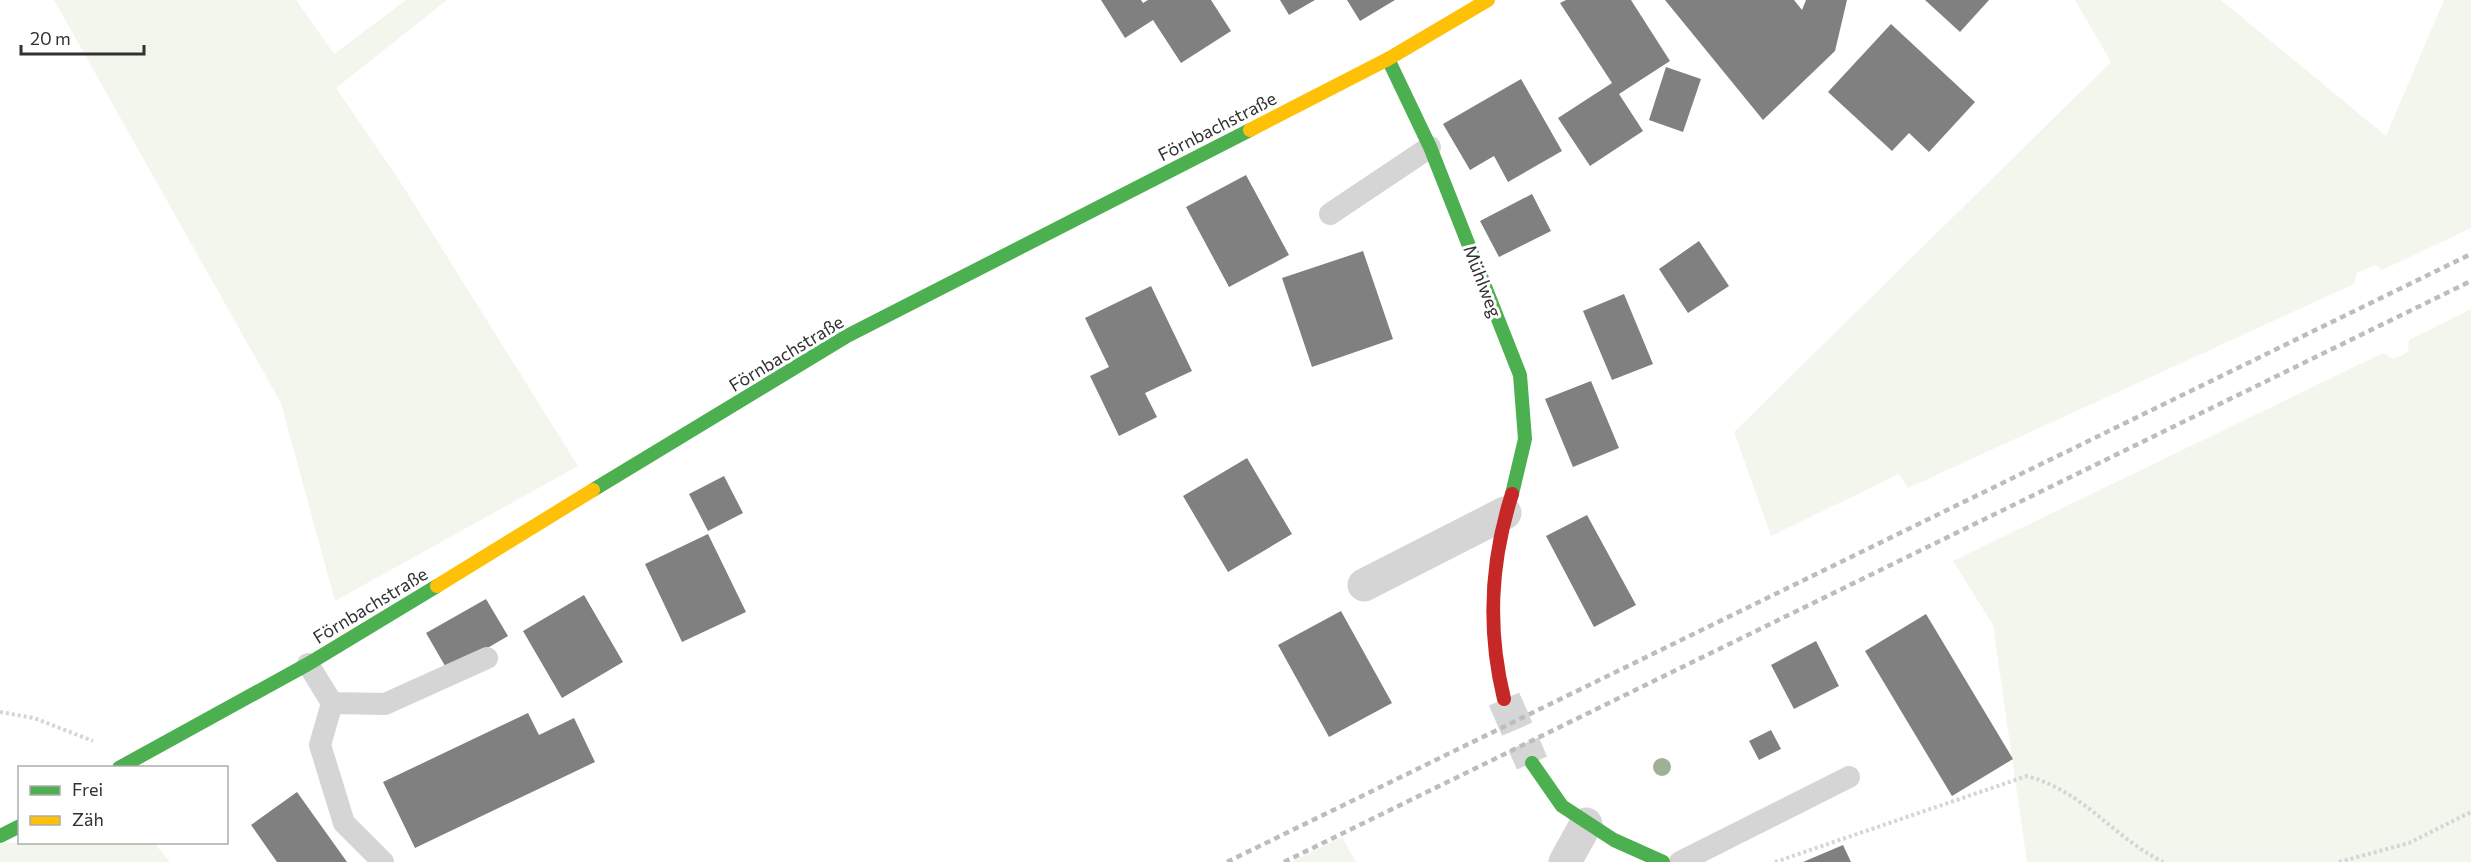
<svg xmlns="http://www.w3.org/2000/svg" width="2471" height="862" font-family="Commissioner,sans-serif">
<rect width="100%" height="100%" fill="#fff"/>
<path fill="#f2f6ed" d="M54,0h242l38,54 72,-54h41l-111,88 65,95 177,283 -243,135 -54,-198z
M2075,0h146l165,136 58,-136h27v228l-89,42 -7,-5 -18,8 -3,11 -446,204 -9,-14 -128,62 -37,-104 377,-370z
M2471,309v553h-444l-34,-237 -40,-64 430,-208 11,6 14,-7 1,-12z
M1342,837l14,25h-65z
M20,842l134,1 16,19h-170v-18z"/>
<path fill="#808080" d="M1101,0h40l2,3 5,-3h63l20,31 -50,32 -28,-43 -28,18z
M1280,0h35l-26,15z
M1347,0h48l-35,21z
M1566,0h65l39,61 -51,33 24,37 -53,35 -32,-48 54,-35 -52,-80z
M1665,0h129l8,10 4,-10h41l-12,51 -72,69z
M1925,0h64l-29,32z
M1891,24l84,78 -46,50 -20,-19 -17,18 -64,-59z
M1666,67l35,12 -18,53 -34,-12z
M1521,79l41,72 -54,31 -14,-26 -24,14 -27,-46z
M1246,175l43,80 -60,32 -43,-80z
M1532,194l19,37 -52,26 -19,-36z
M1699,241l30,45 -41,27 -29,-44z
M1363,251l30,88 -81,28 -30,-89z
M1151,286l41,85 -47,22 12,24 -38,19 -29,-60 19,-9 -24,-49z
M1624,294l29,70 -41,16 -29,-69z
M1591,381l28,67 -46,19 -28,-68z
M1247,458l45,76 -64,38 -45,-76z
M724,476l19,37 -35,18 -19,-37z
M1587,515l49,90 -42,22 -48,-91z
M708,534l38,78 -64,30 -37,-78z
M584,595l39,67 -61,36 -39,-67z
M486,599l22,37 -60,35 -22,-38z
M1341,611l51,92 -63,34 -51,-92z
M1926,614l87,145 -61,37 -87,-145z
M1816,641l23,45 -45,23 -23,-44z
M528,713l11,22 35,-17 21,44 -180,86 -32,-66z
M1771,730l10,19 -22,11 -10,-19z
M297,792l50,70h-70l-26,-37z
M1843,845l8,17h-48z"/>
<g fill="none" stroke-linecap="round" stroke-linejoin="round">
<path stroke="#d6d6d6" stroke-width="33" stroke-dasharray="33 16" stroke-linecap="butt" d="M1504,699l28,64"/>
<path stroke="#d5d5d5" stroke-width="4" stroke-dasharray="3 3" stroke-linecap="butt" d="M0,712l34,6 59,23
M1775,862l252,-86c58,16 83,59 136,86
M2339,862l70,-19 62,-31"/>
<path stroke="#d5d5d5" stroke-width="22" d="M1330,214l100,-67
M308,664l24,39 53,1 102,-46
M332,703l-12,42 24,78 39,39
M1680,862l169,-85"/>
<path stroke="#d5d5d5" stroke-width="33" d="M1364,585l141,-72
M1565,862l21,-38"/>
<path stroke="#4caf50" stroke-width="14" d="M1388,59l42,88 90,228 5,64 -13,55
M593,490l254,-154 403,-206
M1532,763l30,43 52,34 49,22
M119,768l189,-104 129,-78
M0,836l20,-10"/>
<path stroke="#ffc107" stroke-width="14" d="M1250,130l138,-71 100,-59
M437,586l156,-96"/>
<path stroke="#c62828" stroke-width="14" d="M1504,699c-17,-70 -14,-136 8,-205"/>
<path stroke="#bdbdbd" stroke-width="4.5" stroke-dasharray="6 4.5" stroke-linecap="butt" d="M1227,862l1244,-608
M1284,862l1187,-581"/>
</g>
<circle fill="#a0b094" cx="1662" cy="767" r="9"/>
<g text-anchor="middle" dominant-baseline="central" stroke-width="6" stroke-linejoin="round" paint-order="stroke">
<g font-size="18" fill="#313131" stroke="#fff">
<text transform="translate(1217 126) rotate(-27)">Förnbachstraße</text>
<text transform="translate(1483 281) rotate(69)">Mühlweg</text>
<text transform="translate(786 353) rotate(-31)">Förnbachstraße</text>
<text transform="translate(370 605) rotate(-31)">Förnbachstraße</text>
</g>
</g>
<rect x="18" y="766" width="210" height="78" fill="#ffffff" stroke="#adadad" stroke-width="1.5"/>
<rect x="30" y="786" width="30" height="9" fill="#4caf50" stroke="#adadad" stroke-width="1.5"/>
<text x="72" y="796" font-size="18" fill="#313131">Frei</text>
<rect x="30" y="816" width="30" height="9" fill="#ffc107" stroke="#adadad" stroke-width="1.5"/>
<text x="72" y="826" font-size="18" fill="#313131">Zäh</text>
<path d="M21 45v9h123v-9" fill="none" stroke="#313131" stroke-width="3"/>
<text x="30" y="45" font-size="18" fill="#313131" stroke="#ffffff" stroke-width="4.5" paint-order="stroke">20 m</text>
</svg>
